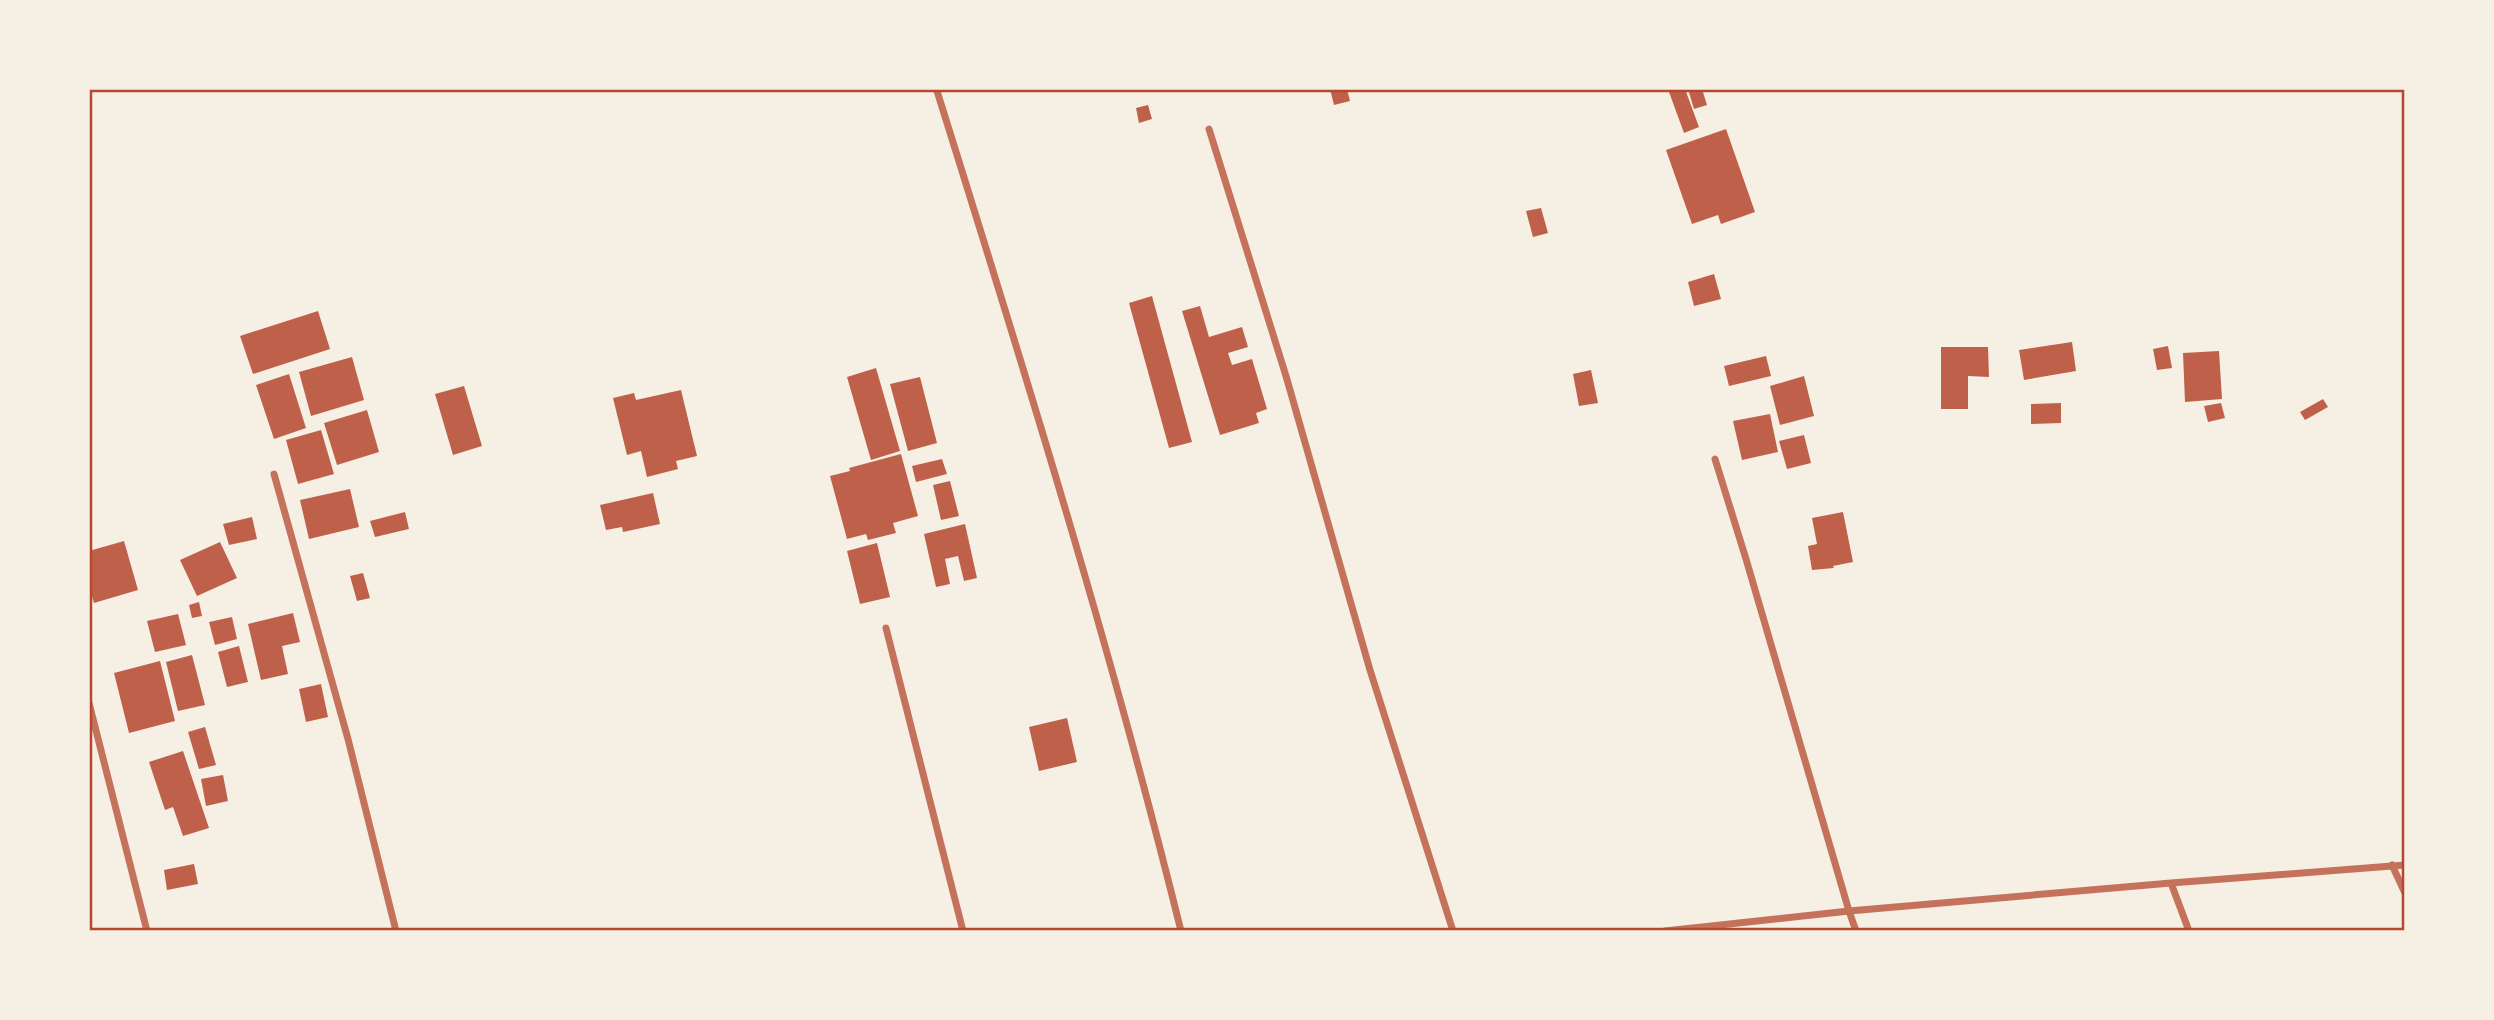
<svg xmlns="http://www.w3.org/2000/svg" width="2494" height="1020" font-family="Karla,sans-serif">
<rect width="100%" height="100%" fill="#f6efe4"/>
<path fill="#bf614a" d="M1330,89h17l3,12 -16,4z
M1677,89h8l14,38 -15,6 -15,-41z
M1688,89h14l5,16 -13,4z
M1148,105l4,14 -13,4 -3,-15z
M1726,129l29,83 -34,12 -3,-9 -26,9 -26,-74z
M1541,208l7,25 -15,4 -7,-26z
M1714,274l7,25 -27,7 -6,-24z
M1152,296l40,146 -23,6 -40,-145z
M1200,306l9,31 33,-10 6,20 -20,6 4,12 20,-6 15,50 -11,4 3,10 -39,12 -38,-124z
M318,311l12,38 -77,25 -13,-38z
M2072,342l4,29 -52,9 -5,-30z
M2168,346l4,22 -15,2 -4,-21z
M1941,347h47l1,30 -21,-1v33h-27z
M2219,351l3,48 -37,3 -2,-49z
M1766,356l5,20 -42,10 -5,-20z
M352,357l12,43 -53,16 -12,-44z
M876,368l24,83 -29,9 -24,-83z
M1591,370l7,33 -19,3 -6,-32z
M289,374l17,54 -32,11 -18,-54z
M1804,376l10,40 -34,9 -10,-39z
M920,377l17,66 -29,8 -18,-67z
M464,386l18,60 -29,9 -18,-61z
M681,390l16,66 -21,5 2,8 -31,8 -6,-26 -14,4 -14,-57 21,-5 2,7z
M2323,399l5,8 -23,13 -5,-8z
M2061,403v20l-30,1v-20z
M2221,403l4,15 -17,4 -4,-16z
M367,410l12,42 -42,13 -13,-42z
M1770,414l8,38 -36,8 -9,-39z
M321,430l13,44 -36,10 -12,-44z
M1804,435l7,28 -24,6 -8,-28z
M901,454l17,62 -25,7 3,10 -28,7 -2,-6 -19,5 -17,-63 20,-5 -1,-3z
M942,459l5,15 -31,8 -4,-16z
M950,481l9,35 -18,4 -8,-35z
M350,489l9,38 -50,12 -9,-39z
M653,493l7,31 -37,8 -1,-5 -16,3 -6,-25z
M405,512l4,17 -34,8 -5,-16z
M1843,512l10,50 -20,4 1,2 -22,2 -4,-24 9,-2 -5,-26z
M252,517l5,22 -28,6 -6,-21z
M965,524l12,54 -13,3 -6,-25 -13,3 5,25 -14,3 -12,-53z
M124,541l14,49 -44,13 -5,-16v-36z
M220,542l17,36 -40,18 -17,-36z
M877,543l13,54 -30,7 -13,-53z
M363,573l7,25 -13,3 -7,-25z
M199,602l3,14 -10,2 -3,-13z
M293,613l7,29 -18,4 6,28 -27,6 -13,-56z
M178,614l8,31 -31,7 -8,-31z
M232,617l5,22 -22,6 -6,-23z
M239,646l9,36 -21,5 -9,-35z
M192,655l13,50 -27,6 -12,-49z
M160,661l15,60 -46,12 -15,-60z
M321,684l7,33 -22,5 -7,-33z
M1067,718l10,44 -38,9 -10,-44z
M205,727l11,38 -17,4 -11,-37z
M183,751l26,77 -26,8 -10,-29 -8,3 -16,-48z
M223,775l5,26 -22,5 -5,-27z
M194,864l4,20 -31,6 -3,-20z"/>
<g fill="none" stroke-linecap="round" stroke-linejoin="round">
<path stroke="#c5725c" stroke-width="7" d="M937,91c87,278 174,557 244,840
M1209,129l77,247 84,294 83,261
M1715,459l31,100 103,352 7,20
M274,474l74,265 48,192
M886,628l77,303
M89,703l58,228
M2392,865l13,28
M2171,883l18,48
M1665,931l184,-20 322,-28 234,-18"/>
</g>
<rect width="2494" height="1020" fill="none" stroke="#f6efe4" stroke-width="182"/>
<rect x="91" y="91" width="2312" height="838" fill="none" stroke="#b5482f" stroke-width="2.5"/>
</svg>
